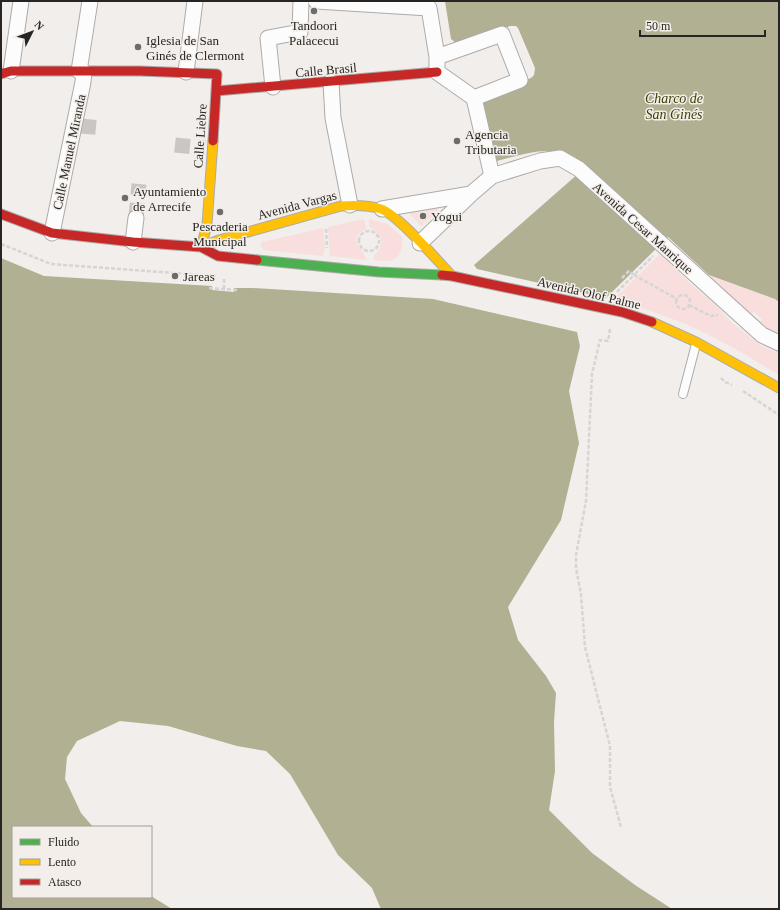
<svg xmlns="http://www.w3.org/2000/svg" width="780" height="910" font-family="Georgia,serif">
<rect width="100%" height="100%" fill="#f1eeeb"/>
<path fill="#f8dfdd" d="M436,207l2,3 -1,2 -16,14 -11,-12 2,-3z
M364,219l2,10c-19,10 -4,19 1,31l-37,-4 -2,-29z
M369,219l19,5 14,13c2,23 -9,26 -29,23 2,-6 3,-6 6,-11 6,-10 -3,-17 -10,-23z
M323,228l2,19 -2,9 -59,-6 -4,-5 2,-3z
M660,254l32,31 23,19 15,17 26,21 12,7 11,4v22c-25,-15 -51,-31 -78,-44 -27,-13 -54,-21 -82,-30l-3,-4z
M709,275l66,24 4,3v33l-12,-6 -8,-6 3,-3 -8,-8 -4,3z"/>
<path fill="#b1b092" d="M445,1h334v301l-4,-3 -66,-24 -41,-38 -62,61 -129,-29 -3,-4 113,-99c-29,-26 -61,-12 -94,-4l-13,-64 51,-20 3,-3 1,-7 -17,-40 -2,-2h-6l-50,20 -9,-7z
M1,258l43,18 168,10v4l22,2v-4h18l181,11 144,33 3,14 -11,45 10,52 -18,77 -53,87 10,33 28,36 10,17 -2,29 1,49 -6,39 43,43 43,32 37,24h-291l-9,-21 -34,-33 -48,-81 -24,-23 -29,-5 -69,-20 -48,-5 -43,20 -10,16 -2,22 16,34 12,14h-80v70h138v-1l21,13h-171z"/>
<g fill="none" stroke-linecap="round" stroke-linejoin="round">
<path stroke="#c9c6c3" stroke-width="15" stroke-dasharray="15 8" stroke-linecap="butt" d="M81,126l22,2
M175,145l30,3
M136,218l3,-34"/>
<g stroke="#adaba9" stroke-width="10">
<path id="lane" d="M683,394l13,-50"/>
</g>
<g stroke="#adaba9" stroke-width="17">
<path id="street" d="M316,1l113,7 8,49v15l37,26 18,78
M437,57l65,-23 18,46 -46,18
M11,71l10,-70
M79,71l11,-70
M186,72l9,-71
M331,82l2,36 17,87
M273,87l-5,-49 32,-6 1,-31
M471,194l21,-18 48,-15 20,-3 19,11 183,166 17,8
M382,209l89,-15 -51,49
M52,233l31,-151 1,-10
M133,242l3,-24"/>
</g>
<g stroke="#adaba9" stroke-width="11">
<path id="fast" d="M257,260l122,12 63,3"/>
</g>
<g stroke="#adaba9" stroke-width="11">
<path id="slow" d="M201,247l6,-22 6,-84
M201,247l18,-7 122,-34c13,-1 27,-1 40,3 16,5 57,52 71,67
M652,322l44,20 83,46"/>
</g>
<g stroke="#adaba9" stroke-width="11">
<path id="jam" d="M1,74l10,-3h129l77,3 -4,67
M216,91l221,-19
M1,214l51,19 81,9 68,5 17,9 39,4
M442,275l10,1 170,36 30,10"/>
</g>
<path stroke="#d6d5d4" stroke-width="2.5" stroke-dasharray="4 2" stroke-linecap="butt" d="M326,229l1,19
M359 241a10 10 0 1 1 20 0a10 10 0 1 1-20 0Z
M1,244l50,20 165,12
M622,278l7,-7 5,4 19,-19
M209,288l28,2
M224,289v-12
M617,292l17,-17 43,24
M676 302a7 7 0 1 1 14 0a7 7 0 1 1-14 0Z
M689,305l22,11 7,-1
M610,329l-2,12 -8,-1 -8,34 -6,127 -10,54v13l5,26 4,53 25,99v41l11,40
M721,378l4,4 7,3
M743,391l36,24"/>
<use href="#lane" stroke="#fdfcfc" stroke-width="8"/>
<use href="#street" stroke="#fdfcfc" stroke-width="15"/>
<use href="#fast" stroke="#4caf50" stroke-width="9"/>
<use href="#slow" stroke="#ffc107" stroke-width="9"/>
<use href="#jam" stroke="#c62828" stroke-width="9"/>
</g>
<g fill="#6e6b69" stroke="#f3eee9" stroke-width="1.5">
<circle cx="314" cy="11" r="4"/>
<circle cx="138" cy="47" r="4"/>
<circle cx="457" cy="141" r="4"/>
<circle cx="125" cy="198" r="4"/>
<circle cx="220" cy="212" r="4"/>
<circle cx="423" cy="216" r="4"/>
<circle cx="175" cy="276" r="4"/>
</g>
<g text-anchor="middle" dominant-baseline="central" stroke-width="3" stroke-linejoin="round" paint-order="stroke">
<g font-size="13" fill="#272523" stroke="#f3eee9" text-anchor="start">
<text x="314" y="25" text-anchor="middle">Tandoori<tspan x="314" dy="15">Palacecui</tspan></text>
<text x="146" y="40">Iglesia de San<tspan x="146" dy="15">Ginés de Clermont</tspan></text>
<text x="465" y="134">Agencia<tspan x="465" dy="15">Tributaria</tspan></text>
<text x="133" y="191">Ayuntamiento<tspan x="133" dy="15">de Arrecife</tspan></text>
<text x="431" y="216">Yogui</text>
<text x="220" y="226" text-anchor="middle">Pescaderia<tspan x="220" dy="15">Municipal</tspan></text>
<text x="183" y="276">Jareas</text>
</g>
<g font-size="13" fill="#272523" stroke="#f3eee9">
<text transform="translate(326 70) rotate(-5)">Calle Brasil</text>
<text transform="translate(200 136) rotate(-86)">Calle Liebre</text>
<text transform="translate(69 152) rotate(-78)">Calle Manuel Miranda</text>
<text transform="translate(297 205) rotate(-15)">Avenida Vargas</text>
<text transform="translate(643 228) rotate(42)">Avenida Cesar Manrique</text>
<text transform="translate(589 293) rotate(13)">Avenida Olof Palme</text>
</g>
<g font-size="14" font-style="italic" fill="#3e3d06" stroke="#f3eee9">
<text x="674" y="98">Charco de<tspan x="674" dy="16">San Ginés</tspan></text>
</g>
</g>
<rect width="780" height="910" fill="none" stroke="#272523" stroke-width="4"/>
<rect x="12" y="826" width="140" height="72" fill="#f3eee9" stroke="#a19e9a"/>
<rect x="20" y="839" width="20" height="6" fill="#4caf50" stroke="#a19e9a"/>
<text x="48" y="846" font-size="12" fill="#272523">Fluido</text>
<rect x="20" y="859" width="20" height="6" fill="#ffc107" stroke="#a19e9a"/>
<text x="48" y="866" font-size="12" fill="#272523">Lento</text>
<rect x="20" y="879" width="20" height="6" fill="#c62828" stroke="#a19e9a"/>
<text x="48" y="886" font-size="12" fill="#272523">Atasco</text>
<g transform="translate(32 32) rotate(48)" stroke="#f3eee9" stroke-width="3" paint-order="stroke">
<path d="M0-3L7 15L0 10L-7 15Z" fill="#272523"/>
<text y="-6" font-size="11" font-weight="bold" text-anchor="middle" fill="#272523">N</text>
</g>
<path d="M640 30v6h125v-6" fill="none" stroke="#272523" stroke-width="2"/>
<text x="646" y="30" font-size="12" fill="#272523" stroke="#f3eee9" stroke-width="3" paint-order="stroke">50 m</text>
</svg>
